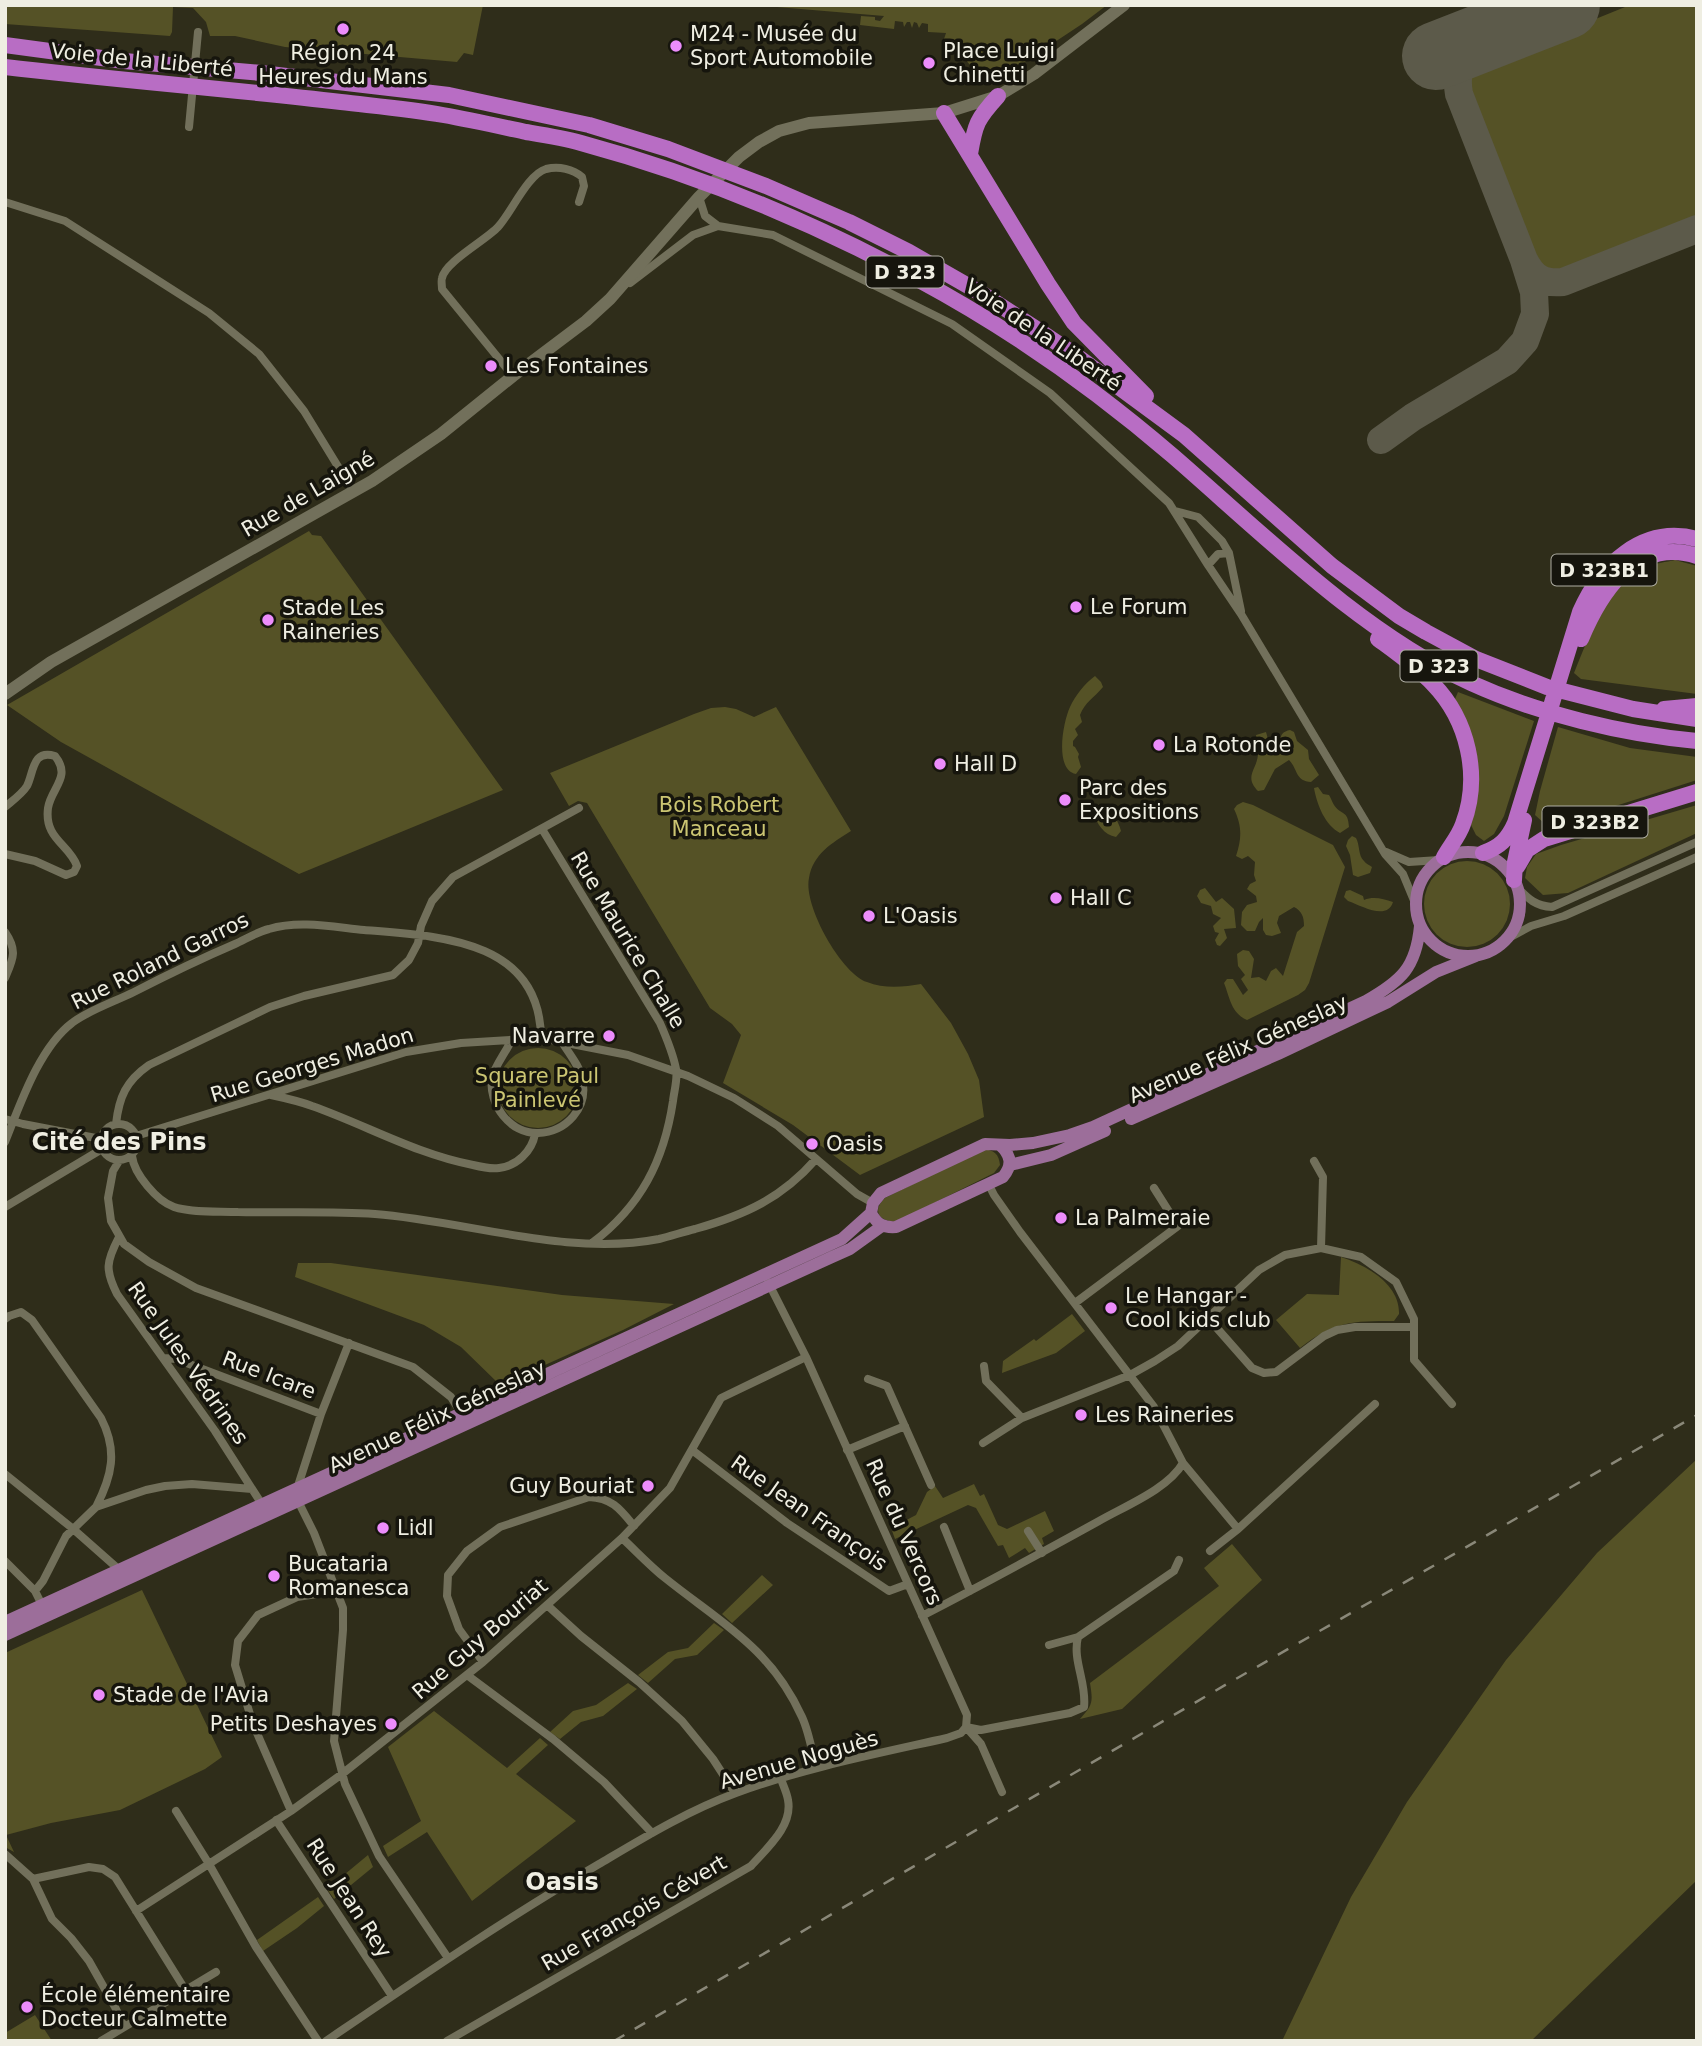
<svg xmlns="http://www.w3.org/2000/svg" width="1702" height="2046" font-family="'DejaVu Sans',sans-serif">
<rect width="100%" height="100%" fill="#2f2d1a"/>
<path fill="#555226" d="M5,5h478l-10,50 -9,-2 -7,9 -172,-15 -50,-11h-25l-4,-14 -13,-14 -20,-1 -1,25 -2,4 -165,-12z
M752,5h355l-25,19 -71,47 -10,6 -17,4 -34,-39 -6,-3 2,-6 -18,-1v-8l-6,-1 -3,5 -2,-5 -3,-1 -2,6 -2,-6h-3l-3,5 -1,-5 -8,-1 -1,8 -34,-4 1,-9 14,1v3l5,1 4,-5z
M1630,5h67v213l-118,48 -15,5h-14l-16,-9 -68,-175c1,-9 6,-16 14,-21z
M309,531l3,4 9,1 182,254 -204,84 -238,-132 -54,-37z
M1675,560l22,6v128l-116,-15 -7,-6c17,-41 31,-85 74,-106 8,-4 18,-5 27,-7z
M1095,676l6,6 2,5c-9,11 -18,15 -23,28l2,7 -7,7 3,6 -5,6v5l2,1 4,7 -1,3 3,10 -5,7c-22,-4 -13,-52 -6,-67 5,-11 15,-24 25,-31z
M1458,692l76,29 -30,95 -10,18 -10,7 -8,-6 -5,-10 -16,-126z
M725,707l11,2 18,8 22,-10 75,124c-19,12 -38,23 -42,47 -6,27 32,95 58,104 17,7 37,5 54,2l30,39 17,31 11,26 5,37 -124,58 -67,-50 -70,-42 18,-48 -9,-11 -22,-16 -123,-205 -9,-2 -9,5 -19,-33 144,-59 17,-6z
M1558,727l72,21 67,9v23l-135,43 -16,2 -11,-10 5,-24z
M1290,730l4,2 3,9 11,9 1,9 10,16 -8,7c-16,-1 -13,-13 -22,-22l-14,9 -11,21 -6,1c-15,-15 0,-22 0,-38 0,-6 -2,-12 -2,-18l10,-3 5,18 9,2 2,-5c-3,-9 -2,-15 8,-17z
M1318,787l5,7 6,1c2,3 3,7 5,10 7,11 14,4 15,22l-9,6c-15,-8 -23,-28 -26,-45z
M1243,802l10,3 80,40 12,22 -36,116 -4,7 -7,5 -51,25c-16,-7 -17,-22 -23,-37l3,-4h6l10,16 5,-5 -7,-11 4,-4 -7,-9 -1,-12 6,-4 6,1 5,8 -3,19 8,-1 7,4 5,-10 5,-3 7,8 14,-44 7,-6c0,-9 -2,-15 -10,-19l-15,9 -2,7 4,10 -9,3 -6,-1 -3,-5v-12l-4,4 -4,9h-8l-6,-6 1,-13 5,-7 10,-3 -1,-6 -9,-7 3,-5 6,-3 -2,-6 1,-13 -7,-6 -6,3 -6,-3c6,-18 6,-30 -2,-47l3,-4z
M1100,805c11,3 18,15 21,26l-5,6c-12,-2 -19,-13 -23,-25z
M1697,805v28l-129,60 -25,2 -18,-17 2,-11 9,-13 25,-9z
M1352,836l4,2c4,7 2,18 8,23 2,3 6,4 8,6l-2,6 -12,4 -5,-2 -3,-20 -4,-9 2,-6z
M1424 904a43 43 0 1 1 86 0a43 43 0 1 1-86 0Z
M1205,888l11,14 6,-4 12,11 2,19 -12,1 3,9 -7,8 -3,-1 -2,-5 4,-7 -4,-1 -2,-6 8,-8 -8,-4 -2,-8 -10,-3 -4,-7 3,-6z
M1350,890l13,6 1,4c10,-4 19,-1 29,2 -6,19 -31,4 -45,-1l-4,-4 2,-6z
M498 1088a40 40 0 1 1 80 0a40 40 0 1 1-80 0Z
M983,1149c11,1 16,5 17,16l-6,8 -98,49c-16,-1 -25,-10 -11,-24z
M1341,1257c25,8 59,27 58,57l-5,7c-43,0 -59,0 -94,27l-24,-28 31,-26 32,1z
M298,1263h33l231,32 112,9 -51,26 -123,55 -39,-38 -37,-22 -129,-48z
M1072,1314l13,17 -29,22 -54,20 1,-12 31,-22 2,2z
M1697,1459v421l-166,161h-249l69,-144 56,-95 99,-142 91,-107z
M974,1484l6,12 4,-2 14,31 9,4 38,-18 9,20 -12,7 2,6 -15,9 -4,-5 -16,10 -6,-13 -5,1 -22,-38 -8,-3 -73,34 -4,-11 25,-13 11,-23 8,-6 8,12z
M1232,1544l30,36 -140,129 -42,10c13,-14 13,-17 10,-36l129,-97 -15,-18z
M762,1575l11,10 -41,38 -10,-9z
M142,1590l80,167 -17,12 -85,41 -69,13 -45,12 8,17 -9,-5v-194z
M714,1623l10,7 -27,25 -22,4 -27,24 -10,-8 30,-23 20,-4z
M628,1683l9,6 -34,27 -22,6 -21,17 -10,-7 23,-21 23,-6z
M434,1711l73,57 33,-30 8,7 -32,29 60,47 -104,80 -45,-69 -39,25 -5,-11 38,-25 -33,-74z
M368,1855l5,12 -39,32 -7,-10z
M318,1897l6,9 -27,22 -34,23 -6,-11z
M35,2015l17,26h-47v-8z"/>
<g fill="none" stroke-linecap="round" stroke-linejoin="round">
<path stroke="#5c5a4a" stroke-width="28" d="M1524,260c9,18 19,24 39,22l134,-53
M1381,440l32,-23 94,-56 18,-20 10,-27 -1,-22 -10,-32 -65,-166c-5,-29 6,-43 29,-58"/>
<path stroke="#5c5a4a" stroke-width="68" d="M1436,56l130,-51"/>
<path stroke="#72705b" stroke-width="8" d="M189,127l9,-95
M699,197l6,19 13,10
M5,202l60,19 144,92 50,41 45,57 49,80
M630,283l63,-48 25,-9 55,9 179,89 98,69 119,110 39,62 33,49 144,240 18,20 12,29
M513,376l-71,-87c0,-3 -1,-9 0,-11 3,-16 44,-38 56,-51 13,-14 30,-53 48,-58 13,-3 27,0 36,8l2,9 -5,16
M1175,511l23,6 24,24 7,12 12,58
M1208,565l10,-11 11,-1
M5,807c7,-6 17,-13 22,-21 7,-14 5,-37 28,-30 17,21 -4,32 -7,52 -4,31 21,36 29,58l-3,6 -8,3 -31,-14 -30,-7
M542,829l118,194c7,16 13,30 16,46 2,10 -2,22 -3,32 -9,60 -32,105 -81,142
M1386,852l23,10 30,-2
M1518,888c10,11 18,18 34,19l145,-65
M5,932c13,19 8,27 0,46
M1507,939l24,-13 33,-10 133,-59
M511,1041c-5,11 -17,26 -19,37 -4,26 18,56 46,55 28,-1 51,-25 44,-54 -2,-13 -13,-25 -20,-37
M271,1095c14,3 28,6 41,11 54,19 104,48 161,59 8,2 18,4 26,3 18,-2 33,-17 36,-34
M5,1119l18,5 78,15
M101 1142a18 18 0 1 1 36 0a18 18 0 1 1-36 0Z
M116,1124c3,-27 10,-43 33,-59l121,-58 34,-11 89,-21 16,-15 9,-17 3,-17 11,-25 21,-24 126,-69
M136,1136l270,-84 55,-9 80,-5 87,17 60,21 46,22 44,28 79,68 16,9
M5,1142c15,-37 34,-94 67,-119 15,-12 44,-22 62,-31 33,-17 66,-33 101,-48 11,-5 22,-12 34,-15 30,-9 64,-2 95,1 74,6 176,9 177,108
M132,1156c2,18 25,45 42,51 18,6 45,4 64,5 45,1 92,-1 137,2 92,7 193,43 284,25 12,-3 24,-7 36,-10 50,-14 87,-31 121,-70
M119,1161l-6,10 -5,27 3,23 13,23 25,18 47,26 217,79 38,30 11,18
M1314,1161l9,16 -2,71
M989,1185l5,10 26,37 134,175 29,56 55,66 137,-125
M5,1207l97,-58
M119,1237c-13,25 -14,33 -2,57l98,137 48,75
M768,1282l38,75 161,358 -1,12 15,17 21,48
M1075,1303l103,-77 -24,-38
M1208,1318l44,50 12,5 12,-1 48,-36 13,-6 18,-3h59
M5,1319l4,-3 12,-4 11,8 69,98c17,33 11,58 -5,89
M349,1343l-28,71 -24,75 1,12 16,32 29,75v22l-9,111 11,43 34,72 69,102
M164,1358l12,1 145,55
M984,1366l2,15 36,37 108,-43 25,-14 23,-15 81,-76 26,-15 36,-7 40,9 35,25 18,37v41l38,44
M868,1379l19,7 44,99
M983,1443l39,-25
M692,1450l95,73 102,68 19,-7
M847,1450l58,-24
M5,1474l67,54 43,38 4,6
M944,1527l26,64
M1028,1531l14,22
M622,1538c14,13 28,28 43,40 56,45 105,69 137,139 7,15 10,34 14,51
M1210,1551l28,-22
M5,1561l30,30 8,16
M35,1591l8,-10 23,-45 30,-29 50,-17 19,-4 27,-2 60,5
M547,1605l34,31 58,46 43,39 31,38 22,34
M922,1616c60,-31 119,-63 177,-95 26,-15 69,-32 84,-58
M1049,1645l29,-8
M483,1662l-24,-33 -12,-33 1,-21 19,-24 33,-24 89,-30c23,1 31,12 45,29
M467,1675l86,64 51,43 48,51
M966,1727l15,3 89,-17 14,-6c3,-24 -12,-47 -6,-70l96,-66 5,-11
M176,1811l33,53 47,83 62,94
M291,1811l-38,-87 -18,-59 3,-24 20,-26 39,-18 40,-6
M276,1820l116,176
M5,1854l28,25 19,40 19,19 18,23 26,46 9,20
M33,1879l56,-12 14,2 12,8 71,114
M136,1911l155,-100 51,-37 141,-112 139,-124 48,-50 51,-90 85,-41
M101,2041l115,-69
M326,2041c90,-61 179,-122 273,-177 44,-26 88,-53 137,-71 68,-25 140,-39 211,-55l14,-5 5,-6
M447,2041l304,-175c16,-18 42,-40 37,-66 -1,-7 -5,-15 -7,-21"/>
<path stroke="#72705b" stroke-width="12" d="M5,694l46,-32 321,-181 69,-47 72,-58 73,-55 24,-22 89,-102 40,-40 20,-15 20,-11 30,-8 135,-10 54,-17 36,-22 90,-69"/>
<path stroke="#9c6e9a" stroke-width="12" d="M1416 904a52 52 0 1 1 104 0a52 52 0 1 1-104 0Z
M1131,1119l147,-65 110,-52 48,-30 40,-16
M1000,1145c11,10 13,20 3,32l-107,50c-13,1 -19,-3 -25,-14l2,-10 8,-10 104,-49 25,1 23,-2 37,-8 23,-8 273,-126c35,-20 50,-33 54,-75
M1010,1165l41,-10 54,-24
M5,1622l837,-383 29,-26
M5,1635l827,-378 18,-8 32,-23"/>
<path stroke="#b86dc4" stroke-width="16" d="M5,45l119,16 137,12 188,22 140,30 79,24 98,37 83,36 60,30 75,43 51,33 43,29 106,78 148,131 67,50 27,16 50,27 71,28 86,22 64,10
M5,67c112,13 224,22 336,35 34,4 69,7 102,13 28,5 55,11 83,17 18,3 37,6 55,11 118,32 232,79 338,137 91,49 176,109 254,176 90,78 189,177 298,227 68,31 151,51 226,58
M944,113l104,171 26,39 72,73
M970,154c5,-30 7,-35 28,-58
M1378,639c19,14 39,28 55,45 35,36 48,92 30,140 -4,12 -13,22 -19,33
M1581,639c20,-48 56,-102 116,-83
M1664,709l33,-3
M1483,853c17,-6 25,-14 32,-30l65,-211c20,-46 62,-88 117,-73
M1517,867l10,-17 17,-11 153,-47
M1514,880l1,-18 9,-42"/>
<path stroke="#8a8879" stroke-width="2.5" stroke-dasharray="12 12" stroke-linecap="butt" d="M614,2041l613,-357 470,-269"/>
</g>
<g fill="#ec8cfb" stroke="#16150d" stroke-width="2.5">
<circle cx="343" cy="29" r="7"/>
<circle cx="676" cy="46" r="7"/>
<circle cx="929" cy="63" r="7"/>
<circle cx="491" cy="366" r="7"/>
<circle cx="1076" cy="607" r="7"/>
<circle cx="268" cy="620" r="7"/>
<circle cx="1159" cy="745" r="7"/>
<circle cx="940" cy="764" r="7"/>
<circle cx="1065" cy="800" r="7"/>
<circle cx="1056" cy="898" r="7"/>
<circle cx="869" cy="916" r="7"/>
<circle cx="609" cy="1036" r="7"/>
<circle cx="812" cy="1144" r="7"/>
<circle cx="1061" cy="1218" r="7"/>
<circle cx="1111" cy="1308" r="7"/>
<circle cx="1081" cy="1415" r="7"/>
<circle cx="648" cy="1486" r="7"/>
<circle cx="383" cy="1528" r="7"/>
<circle cx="274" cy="1576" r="7"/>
<circle cx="99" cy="1695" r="7"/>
<circle cx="391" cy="1724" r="7"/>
<circle cx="27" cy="2007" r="7"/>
</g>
<g text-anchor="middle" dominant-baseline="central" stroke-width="7" stroke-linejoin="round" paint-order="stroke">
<g fill="#16150d" stroke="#aeada2" stroke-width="2">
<rect x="866.5" y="256.5" width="77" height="31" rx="5"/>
<rect x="1551.5" y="554.5" width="105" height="31" rx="5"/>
<rect x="1400.5" y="650.5" width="77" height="31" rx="5"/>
<rect x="1542.5" y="806.5" width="105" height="31" rx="5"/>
</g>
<g font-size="19" font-weight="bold" fill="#efeee2">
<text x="905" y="272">D 323</text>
<text x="1604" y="570">D 323B1</text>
<text x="1439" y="666">D 323</text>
<text x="1595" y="822">D 323B2</text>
</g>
<g font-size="21" fill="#efeee2" stroke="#16150d" text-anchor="start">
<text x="690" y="34">M24 - Musée du<tspan x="690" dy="24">Sport Automobile</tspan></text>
<text x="943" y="51">Place Luigi<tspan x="943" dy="24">Chinetti</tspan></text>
<text x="343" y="53" text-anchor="middle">Région 24<tspan x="343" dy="24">Heures du Mans</tspan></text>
<text x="505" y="366">Les Fontaines</text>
<text x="1090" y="607">Le Forum</text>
<text x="282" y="608">Stade Les<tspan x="282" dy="24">Raineries</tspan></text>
<text x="1173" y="745">La Rotonde</text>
<text x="954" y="764">Hall D</text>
<text x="1079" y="788">Parc des<tspan x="1079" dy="24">Expositions</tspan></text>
<text x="1070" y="898">Hall C</text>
<text x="883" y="916">L'Oasis</text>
<text x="595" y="1036" text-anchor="end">Navarre</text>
<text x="826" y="1144">Oasis</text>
<text x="1075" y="1218">La Palmeraie</text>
<text x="1125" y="1296">Le Hangar -<tspan x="1125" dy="24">Cool kids club</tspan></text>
<text x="1095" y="1415">Les Raineries</text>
<text x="634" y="1486" text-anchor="end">Guy Bouriat</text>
<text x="397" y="1528">Lidl</text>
<text x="288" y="1564">Bucataria<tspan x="288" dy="24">Romanesca</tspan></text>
<text x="113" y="1695">Stade de l'Avia</text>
<text x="377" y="1724" text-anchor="end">Petits Deshayes</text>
<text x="41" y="1995">École élémentaire<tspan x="41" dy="24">Docteur Calmette</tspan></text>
</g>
<g font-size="21" fill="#efeee2" stroke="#16150d">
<text transform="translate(142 60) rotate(6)">Voie de la Liberté</text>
<text transform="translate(1043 335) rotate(34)">Voie de la Liberté</text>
<text transform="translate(308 494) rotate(-30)">Rue de Laigné</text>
<text transform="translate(628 940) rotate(59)">Rue Maurice Challe</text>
<text transform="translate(160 961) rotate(-26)">Rue Roland Garros</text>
<text transform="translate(1238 1049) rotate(-24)">Avenue Félix Géneslay</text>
<text transform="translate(312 1065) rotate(-17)">Rue Georges Madon</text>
<text transform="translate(188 1363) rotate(55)">Rue Jules Védrines</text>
<text transform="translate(269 1375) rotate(21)">Rue Icare</text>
<text transform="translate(437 1417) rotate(-25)">Avenue Félix Géneslay</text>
<text transform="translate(809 1513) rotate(35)">Rue Jean François</text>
<text transform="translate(904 1532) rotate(66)">Rue du Vercors</text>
<text transform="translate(480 1639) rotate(-41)">Rue Guy Bouriat</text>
<text transform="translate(799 1760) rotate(-16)">Avenue Noguès</text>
<text transform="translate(349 1898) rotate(57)">Rue Jean Rey</text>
<text transform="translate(634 1913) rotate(-30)">Rue François Cévert</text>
</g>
<g font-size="21" fill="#cbc572" stroke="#16150d">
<text x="719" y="805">Bois Robert<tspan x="719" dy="24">Manceau</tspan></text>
<text x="537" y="1076">Square Paul<tspan x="537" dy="24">Painlevé</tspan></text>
</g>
<g font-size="24" font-weight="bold" fill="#efeee2" stroke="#16150d">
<text x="119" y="1142">Cité des Pins</text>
<text x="562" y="1882">Oasis</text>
</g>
</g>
<rect width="1702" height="2046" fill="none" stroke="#efeee2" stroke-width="14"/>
</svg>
